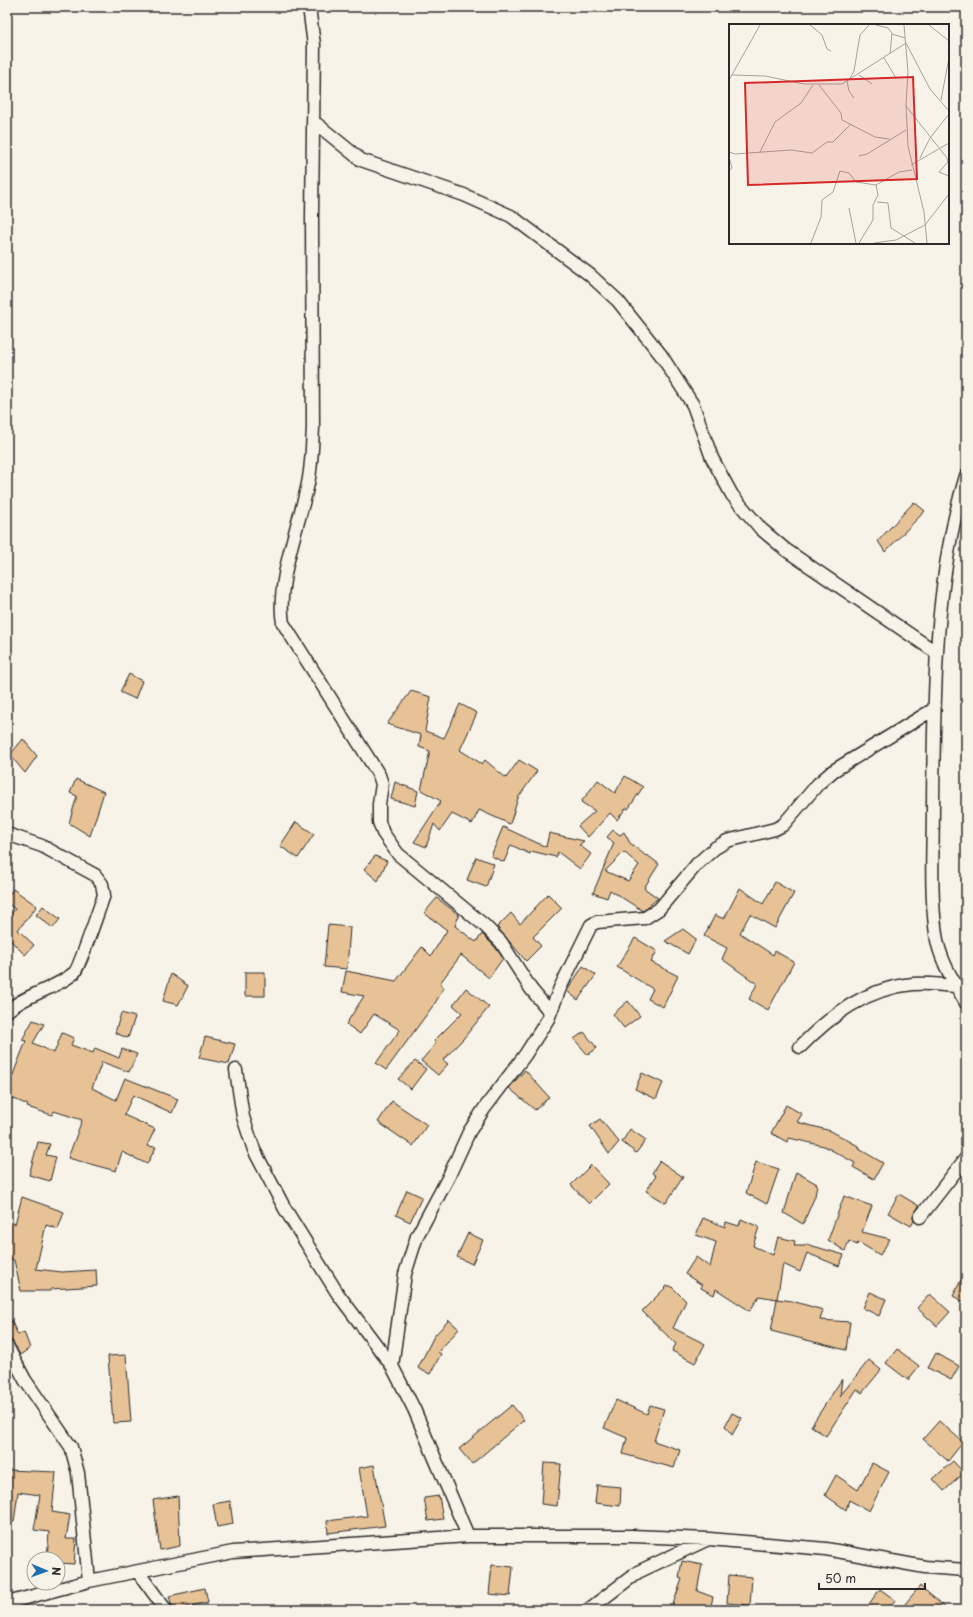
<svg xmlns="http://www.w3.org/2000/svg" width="973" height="1617" font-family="'Playpen Sans',sans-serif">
<rect width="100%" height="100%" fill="#f7f3e8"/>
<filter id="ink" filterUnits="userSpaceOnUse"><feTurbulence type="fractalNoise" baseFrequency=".025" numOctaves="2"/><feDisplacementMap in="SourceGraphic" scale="8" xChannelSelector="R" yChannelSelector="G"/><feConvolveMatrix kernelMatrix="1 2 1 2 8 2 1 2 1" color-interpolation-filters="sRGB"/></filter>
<g filter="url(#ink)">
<path fill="#e7c297" stroke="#2b2b2b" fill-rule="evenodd" d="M914,502l11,9 -40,41 -7,-11z
M129,674l13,7 -7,18 -15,-7z
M411,691l20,6 -6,34 19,7 16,-34 17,9 -17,37 22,14 3,-4 21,18 13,-18 18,11 -19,27 -8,26 -31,-14 -7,14 -20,-10 -12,17 -6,-7 -8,23 -12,-5 27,-41 -20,-11 9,-39 -11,-4 2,-12 -34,-11z
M23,739l14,17 -12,17 -15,-18z
M625,776l18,11 -12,18 -3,4 -2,-1 -9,12 -7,-7 -22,24 -10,-11 17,-15 -14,-9 17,-22 17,13z
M76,779l28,13 -14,44 -21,-13 8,-27 -7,-3z
M395,782l23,9 -3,15 -24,-7z
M296,822l18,12 -16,24 -18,-12z
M503,827l43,20 3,-14 35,8 -5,4 12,9 -11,15 -22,-17 -2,5 -25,-6 -1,3 -19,-9 -7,17 -13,-6z
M613,830l7,5 4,-3 6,11 16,13 1,-1 12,9 -15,24 14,10 -15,13 -33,-21 -3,8 -14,-5 21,-50 -7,-6zM624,852l15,13 -11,16 -23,-10z
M375,856l12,5 -9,20 -14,-12z
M476,857l18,7 -8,23 -19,-7z
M775,882l19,11 -19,35 -25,-14 -10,19 33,22 2,-4 19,11 -26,48 -19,-11 8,-15 -35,-25 5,-11 -23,-12 11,-21 9,4 16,-31 23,16z
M13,889l24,17 -19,24 16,15 -9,10 -15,-15 -3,4v-25l8,-10 -8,-6v-6z
M548,894l14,14 -29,29 8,9 -15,15 -29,-34 14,-14 9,11z
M437,898l22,17 -4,11 21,16 6,-8 13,13 8,11 -14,20 -28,-23 -21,28 4,5 -9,15 -49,67 -10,-7 24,-33 -26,-16 -14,20 -14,-10 18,-28 -22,-4 4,-21 50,10 26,-34 9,9 16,-26 -23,-17z
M43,906l17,13 -7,9 -17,-13z
M328,925l22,2 -3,42 -23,-2z
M683,929l13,10 -8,15 -23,-13z
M635,938l22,13 -6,11 27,14 -15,31 -15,-8 5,-10 -36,-22z
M583,966l13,9 -18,25 -11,-9z
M245,972h20v24h-20z
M171,974l17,12 -10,19 -15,-4z
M466,988l23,19 -26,32 -20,21 5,4 -10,11 -17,-14 15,-18 -2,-2 28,-28 -9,-8z
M628,1001l12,15 -16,12 -11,-14z
M121,1013l14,4 -7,21 -13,-5z
M33,1020l11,4 -11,19 21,10 8,-20 12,5 -3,7 22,8 2,-5 24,10 3,-9 15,5 -8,18 -27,-10 -10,26 24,12 9,-22 53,21 -6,14 -39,-18 -9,20 31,14 -8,17 9,1 -9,17 -25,-12 -6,19 -48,-13 14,-38 -28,-9 -2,4 -25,-8 1,-2 -21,-9v-6l19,-49 -4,-1z
M584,1032l13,16 -9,7 -14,-16z
M205,1037l30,7 -6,20 -30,-6z
M415,1061l11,8 -15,20 -13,-10z
M525,1070l24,27 -14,13 -26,-22z
M642,1073l21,10 -7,16 -21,-10z
M392,1101l35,24 -14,21 -35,-24z
M786,1105l16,9 -5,8 34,9 29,16 -1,2 24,14 -9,16 -21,-12 2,-4 -31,-17 -35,-8 -2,4 -16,-9z
M600,1119l19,23 -10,12 -19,-28z
M630,1129l16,11 -10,13 -14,-11z
M38,1142l12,2 -4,11 10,2 -6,24 -21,-6z
M660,1161l23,16 -17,26 -20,-12 10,-15 -4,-3z
M756,1162l23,7 -12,35 -21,-11z
M591,1165l18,19 -20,20 -18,-19z
M796,1172l21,12 -2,12 -12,28 -19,-11z
M407,1190l15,7 -12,25 -14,-7z
M899,1194l20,12 -6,10 1,5 -3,5 -23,-13z
M844,1196l28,10 -10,26 28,7 -10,16 -22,-13 -1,3 -8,-4 -4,10 -17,-11z
M22,1197l42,15 -6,17 -12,-4 -10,44 26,3 34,-2 1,16 -46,3 -1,2h-29l-7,-31 -7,-2v-36l8,2z
M703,1218l22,9 1,-5 13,4 2,-7 18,8 -6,19 20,9 5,-18 17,4 -1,5h11l1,-2 38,11 -5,11 -32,-13 -7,19 -17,-8 -6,35 -18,-3 -9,15 -34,-22 -2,6 -13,-7 1,-3 -17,-11 11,-17 14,10 6,-25 -20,-7z
M468,1233l15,7 -11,24 -15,-7z
M966,1270v33l-13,-7z
M667,1286h4l15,15 -13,27 32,16 -10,19 -23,-12 4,-7 -34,-33z
M870,1292l16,7 -7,17 -16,-8z
M930,1294l20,18 -13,14 -20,-18z
M777,1299l15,2 31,9 -3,10 30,2 -4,28 -75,-19z
M7,1312l11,23 6,-3 6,16 -10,7 -7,-13 -6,-3z
M449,1320l10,9 -21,23 3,2 -11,20 -9,-4 -3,-2 16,-32z
M897,1349l22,17 -11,14 -22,-17z
M936,1353l23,13 -8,14 -23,-12z
M126,1355l5,67 -18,1 -5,-67z
M869,1360l12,10 -19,23 -5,-4 -31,47 -15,-10 31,-47 -2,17z
M616,1400l31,14 3,-9 14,4 -10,32 26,9 -6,18 -51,-14 4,-16 -23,-10z
M512,1405l12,15 -52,44 -13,-15z
M732,1413l10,5 -10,17 -7,-9z
M939,1421l24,21 -15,19 -25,-22z
M953,1461l11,12 -20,18 -11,-12z
M544,1463l17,1 -4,42 -16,-2z
M872,1463l17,9 -20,39 -20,-11 -3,10 -21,-15 11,-20 22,15z
M374,1465l11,61 -57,7 -1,-12 40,-5 -8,-48z
M7,1470l49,2 -4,40 18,3 -4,24h10l-2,25 -16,-1v-4h-11l2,-27 -15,-2 6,-35 -22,-3 -4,30h-7z
M597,1485l24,2 -1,19 -25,-3z
M178,1496l2,50 -20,4 -7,-50z
M439,1496l4,23 -15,2 -4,-23z
M230,1501l3,23 -16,3 -4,-23z
M682,1561l20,4 -5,26 16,6 -3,13h-39l11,-31 -3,-1z
M492,1565l21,2 -3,29 -21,-2z
M729,1575l23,2 -2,28 -23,-2z
M920,1586l28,24h-48z
M205,1588l3,14 -35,8 -4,-14z
M880,1589l15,11 -7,10h-11l-8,-6z"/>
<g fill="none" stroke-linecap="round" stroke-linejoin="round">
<g stroke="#2b2b2b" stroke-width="15">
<path id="minor" d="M309,7l5,38 -2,172 1,210c-1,20 -1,41 -6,61 -9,39 -31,96 -24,135l96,152 3,9 -3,20v18l4,11 15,21 86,71 17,17 30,47 19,23
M313,121l48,39 103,35 47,21 79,59 28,26 43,54 32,50 19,53 20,37 29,34 25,21 151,103
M966,476c-32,103 -32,220 -33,328 0,43 -3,87 3,130 3,25 18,48 30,69
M7,834l35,12 53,29 7,9 2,11c-4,11 -25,74 -30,78 -20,17 -46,20 -67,38
M800,1047c31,-32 67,-59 113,-63 14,-1 29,1 43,2
M236,1070l7,47 11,33 31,59 53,85 54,72 22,43 54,127
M920,1217l46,-59
M7,1346l18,34 46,67 7,26 11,108
M392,1366l13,-92 12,-38 31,-58 21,-46 15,-23 41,-54 23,-36 12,-31 31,-63 6,-3 48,-4 14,-9 38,-45 18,-16 12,-7 48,-12 8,-4 35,-41 15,-13 101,-62
M138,1572l28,38
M7,1603l82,-22 144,-29 235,-16h163l78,3 117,10 99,18 41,3
M588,1610l50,-38 68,-32"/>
</g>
<use href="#minor" stroke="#f7f3e8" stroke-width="12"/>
</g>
</g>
<g transform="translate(729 24)">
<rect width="220" height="220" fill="#f7f3e8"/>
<path fill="none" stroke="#a5a39c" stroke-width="1" d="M81,1l12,10 5,14 4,2M147,1l12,3 4,5 -2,21M175,1l4,47 -2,33 2,41 16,66 3,31M200,1l20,16M163,10l13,4M155,34l12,20M3,51l33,1 39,8h38l64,-41 24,46 19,22M130,51l13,9M0,56l31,-55M120,56l5,-9 6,-36 9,-10M118,57l2,10 5,7M90,61l22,28 1,7 33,17 14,2M212,76l8,-42M177,82l41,52 1,4 -9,10 10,4M0,128l6,2 56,-4 21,3 15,-11h6l18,-18M31,128l15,-30 26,-19 12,-18M130,132l8,-2 39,-24M0,133l3,11 -3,3M191,134l10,-20 19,-24M182,141l38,-22M148,178l11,1 3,25 24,15M120,184l7,35M82,219l10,-26 1,-17 11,-8 7,-21 9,2 7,9 20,3 23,-13 13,-2M130,219l14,-23v-15l5,-10 -2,-10M145,219l22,-3 29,-15 24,-31"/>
<path fill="#d62828" fill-opacity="0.15" stroke="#d62828" stroke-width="2" d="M184,53l4,102 -169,6 -3,-102z"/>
<rect width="220" height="220" fill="none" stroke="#2b2b2b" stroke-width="2"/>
</g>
<rect width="973" height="1617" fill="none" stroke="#f7f3e8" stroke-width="24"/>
<rect x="12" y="12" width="949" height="1593" fill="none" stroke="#2b2b2b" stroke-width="1.5" filter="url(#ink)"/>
<g transform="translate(46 1571) rotate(92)"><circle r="19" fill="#f7f3e8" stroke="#a5a39c"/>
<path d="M0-3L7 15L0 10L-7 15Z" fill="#1f6fb2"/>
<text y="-6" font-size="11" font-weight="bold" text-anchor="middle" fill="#2b2b2b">N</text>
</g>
<path d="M819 1583v6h106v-6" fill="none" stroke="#2b2b2b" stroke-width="2"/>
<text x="825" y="1583" font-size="12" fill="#2b2b2b" stroke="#f7f3e8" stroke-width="3" paint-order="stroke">50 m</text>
</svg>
